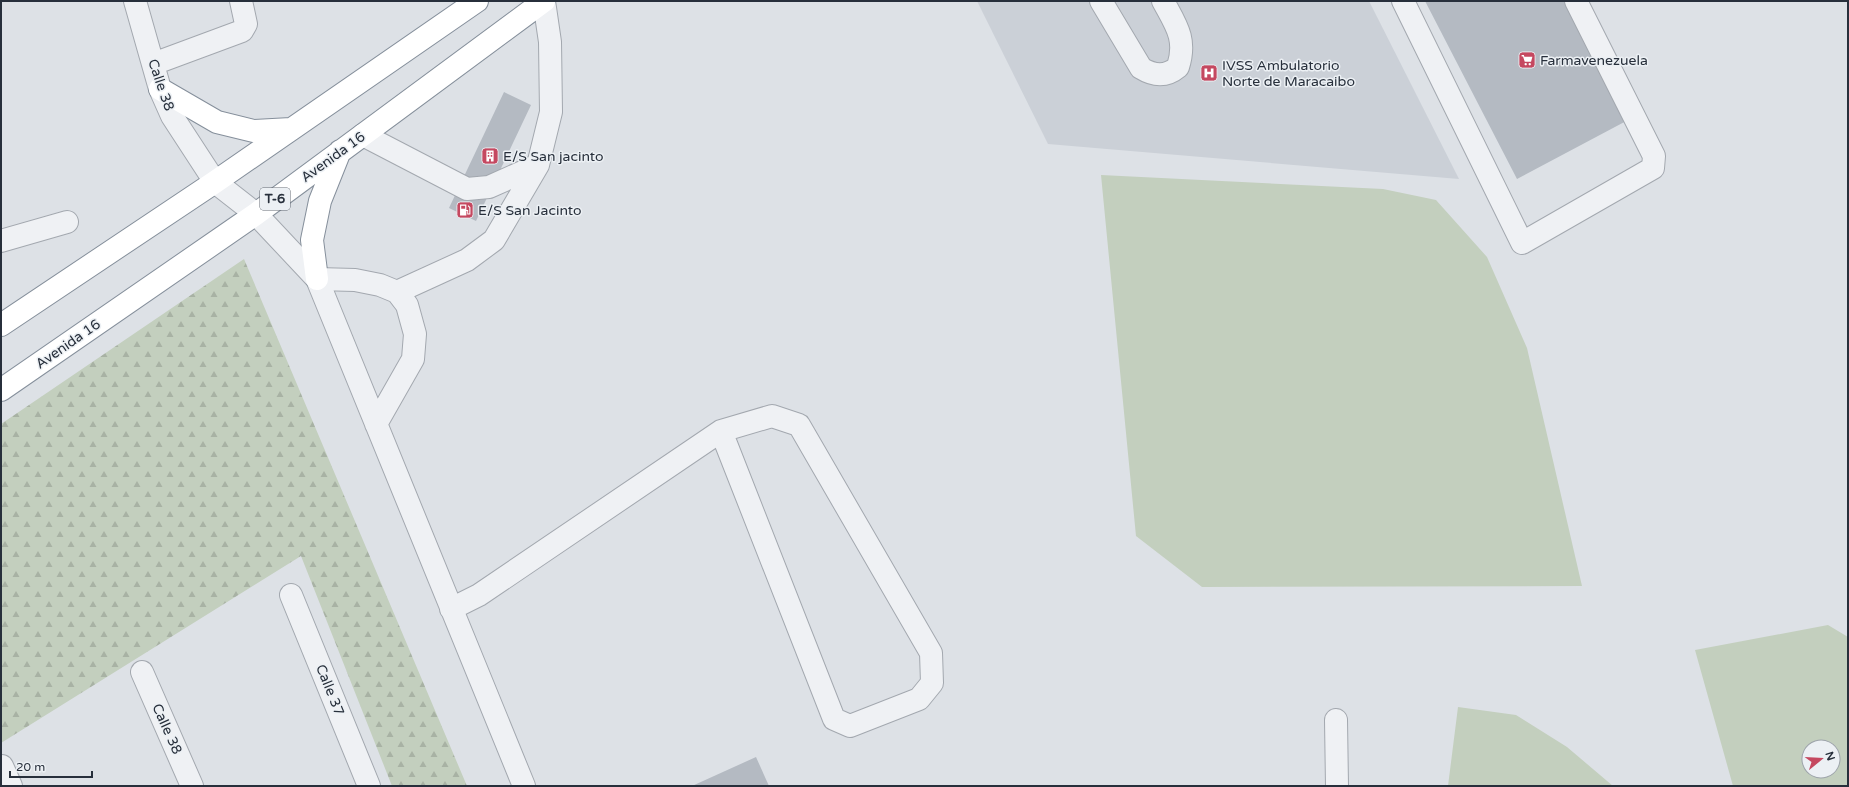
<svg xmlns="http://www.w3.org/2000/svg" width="1849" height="787" font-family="'Varela Round',sans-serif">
<defs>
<pattern id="forest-firs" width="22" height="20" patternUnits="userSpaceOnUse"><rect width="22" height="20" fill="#c3cfbe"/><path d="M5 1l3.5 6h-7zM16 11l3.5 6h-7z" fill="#a8b2a4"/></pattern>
</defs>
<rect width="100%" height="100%" fill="#dde1e6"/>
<path fill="#cbd0d7" d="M977,1h392l90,178 -411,-35z"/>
<path fill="url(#forest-firs)" d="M244,259l223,527h-75l-91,-230 -300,187v-319z"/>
<path fill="#c3cfbe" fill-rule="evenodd" d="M1101,175l282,14 53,11 51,57 40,91 55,238 -380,1 -66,-51z
M1828,625l20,12v149h-115l-38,-136zM1809,747h24v24h-24z
M1458,707l58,8 51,32 46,39h-165z"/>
<path fill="#b4bac2" d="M1425,1h144l61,118 -113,60z
M504,92l27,13 -55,116 -27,-13z
M756,757l13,29h-77z"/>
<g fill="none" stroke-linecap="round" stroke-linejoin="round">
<g stroke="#a3a8af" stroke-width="24">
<path id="minor" d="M135,1l25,88 12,27 43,66 41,32 61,65 207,507
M1101,1l40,67c13,8 25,9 37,-1 9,-28 -2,-42 -15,-66
M1403,1l119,242 131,-75 1,-12 -78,-155
M153,64l89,-33 4,-7 -5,-23
M363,135l104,54 22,-2 49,-22
M1,241l66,-19
M317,279l38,1 25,5 17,7 10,13 8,29 -2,25 -37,65
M397,292l70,-32 27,-20 44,-75 13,-53 -1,-70 -6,-41
M291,595l78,191
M451,609l28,-14 242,-164 51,-15 27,9 132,228 1,30 -13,16 -69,27 -16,-7 -113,-288
M142,672l50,114
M1336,720l1,66
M2,766l9,20"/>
</g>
<g stroke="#858f9b" stroke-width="24">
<path id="highway" d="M160,89l57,33 37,9 37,-2
M317,279l-5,-39 8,-39 20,-50
M1,325l214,-143 262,-181
M1,390l255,-176 288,-213"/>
</g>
<use href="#minor" stroke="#eff1f4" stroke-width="22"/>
<use href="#highway" stroke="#fff" stroke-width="22"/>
</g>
<defs>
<g id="supermarket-square" transform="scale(0.9)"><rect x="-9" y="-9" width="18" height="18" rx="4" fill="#c54860" stroke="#ecf0f4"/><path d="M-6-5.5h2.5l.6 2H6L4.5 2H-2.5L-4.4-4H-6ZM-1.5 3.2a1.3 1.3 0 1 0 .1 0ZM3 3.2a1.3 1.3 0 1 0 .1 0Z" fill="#fff"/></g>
<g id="hospital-square" transform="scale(0.9)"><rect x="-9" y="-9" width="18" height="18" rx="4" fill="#c54860" stroke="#ecf0f4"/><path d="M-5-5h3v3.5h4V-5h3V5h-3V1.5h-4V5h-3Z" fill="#fff"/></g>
<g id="building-square" transform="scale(0.9)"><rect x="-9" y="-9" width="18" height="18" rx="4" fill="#c54860" stroke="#ecf0f4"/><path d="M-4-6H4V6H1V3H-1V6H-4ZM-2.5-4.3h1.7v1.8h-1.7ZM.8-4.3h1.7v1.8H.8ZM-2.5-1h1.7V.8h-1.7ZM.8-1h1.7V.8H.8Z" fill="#fff"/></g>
<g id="fuel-square" transform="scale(0.9)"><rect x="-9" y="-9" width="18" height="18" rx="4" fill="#c54860" stroke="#ecf0f4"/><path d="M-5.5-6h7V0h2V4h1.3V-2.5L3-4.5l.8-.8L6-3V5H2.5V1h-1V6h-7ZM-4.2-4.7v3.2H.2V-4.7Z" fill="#fff"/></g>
</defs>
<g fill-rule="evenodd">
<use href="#supermarket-square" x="1527" y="60"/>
<use href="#hospital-square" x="1209" y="73"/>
<use href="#building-square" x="490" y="156"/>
<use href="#fuel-square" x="465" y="210"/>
</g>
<g text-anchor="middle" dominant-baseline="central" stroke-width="3" stroke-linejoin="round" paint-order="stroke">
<rect fill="#ecf0f4" stroke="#626972" stroke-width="1" x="260" y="188" width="30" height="22" rx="3"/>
<g font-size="13" font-weight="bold" fill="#272f3b">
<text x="275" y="199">T-6</text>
</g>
<g font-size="14" fill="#272f3b" stroke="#ecf0f4" text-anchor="start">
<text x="1540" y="60">Farmavenezuela</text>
<text x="1222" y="65">IVSS Ambulatorio<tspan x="1222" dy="16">Norte de Maracaibo</tspan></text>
<text x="503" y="156">E/S San jacinto</text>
<text x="478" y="210">E/S San Jacinto</text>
</g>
<g font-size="14" fill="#272f3b" stroke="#ecf0f4">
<text transform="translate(161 85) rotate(71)">Calle 38</text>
<text transform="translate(333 157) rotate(-36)">Avenida 16</text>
<text transform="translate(68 344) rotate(-35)">Avenida 16</text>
<text transform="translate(330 690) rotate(68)">Calle 37</text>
<text transform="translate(167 729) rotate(66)">Calle 38</text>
</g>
</g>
<rect width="1849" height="787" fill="none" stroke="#272f3b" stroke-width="4"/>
<g transform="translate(1821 759) rotate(72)"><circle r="19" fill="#ecf0f4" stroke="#9da3aa"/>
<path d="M0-3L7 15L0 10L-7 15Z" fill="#c54860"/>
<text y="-6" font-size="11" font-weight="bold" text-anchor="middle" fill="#272f3b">N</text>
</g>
<path d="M10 771v6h82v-6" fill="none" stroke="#272f3b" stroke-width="2"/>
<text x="16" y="771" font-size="12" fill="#272f3b" stroke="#ecf0f4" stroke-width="3" paint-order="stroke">20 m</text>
</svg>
